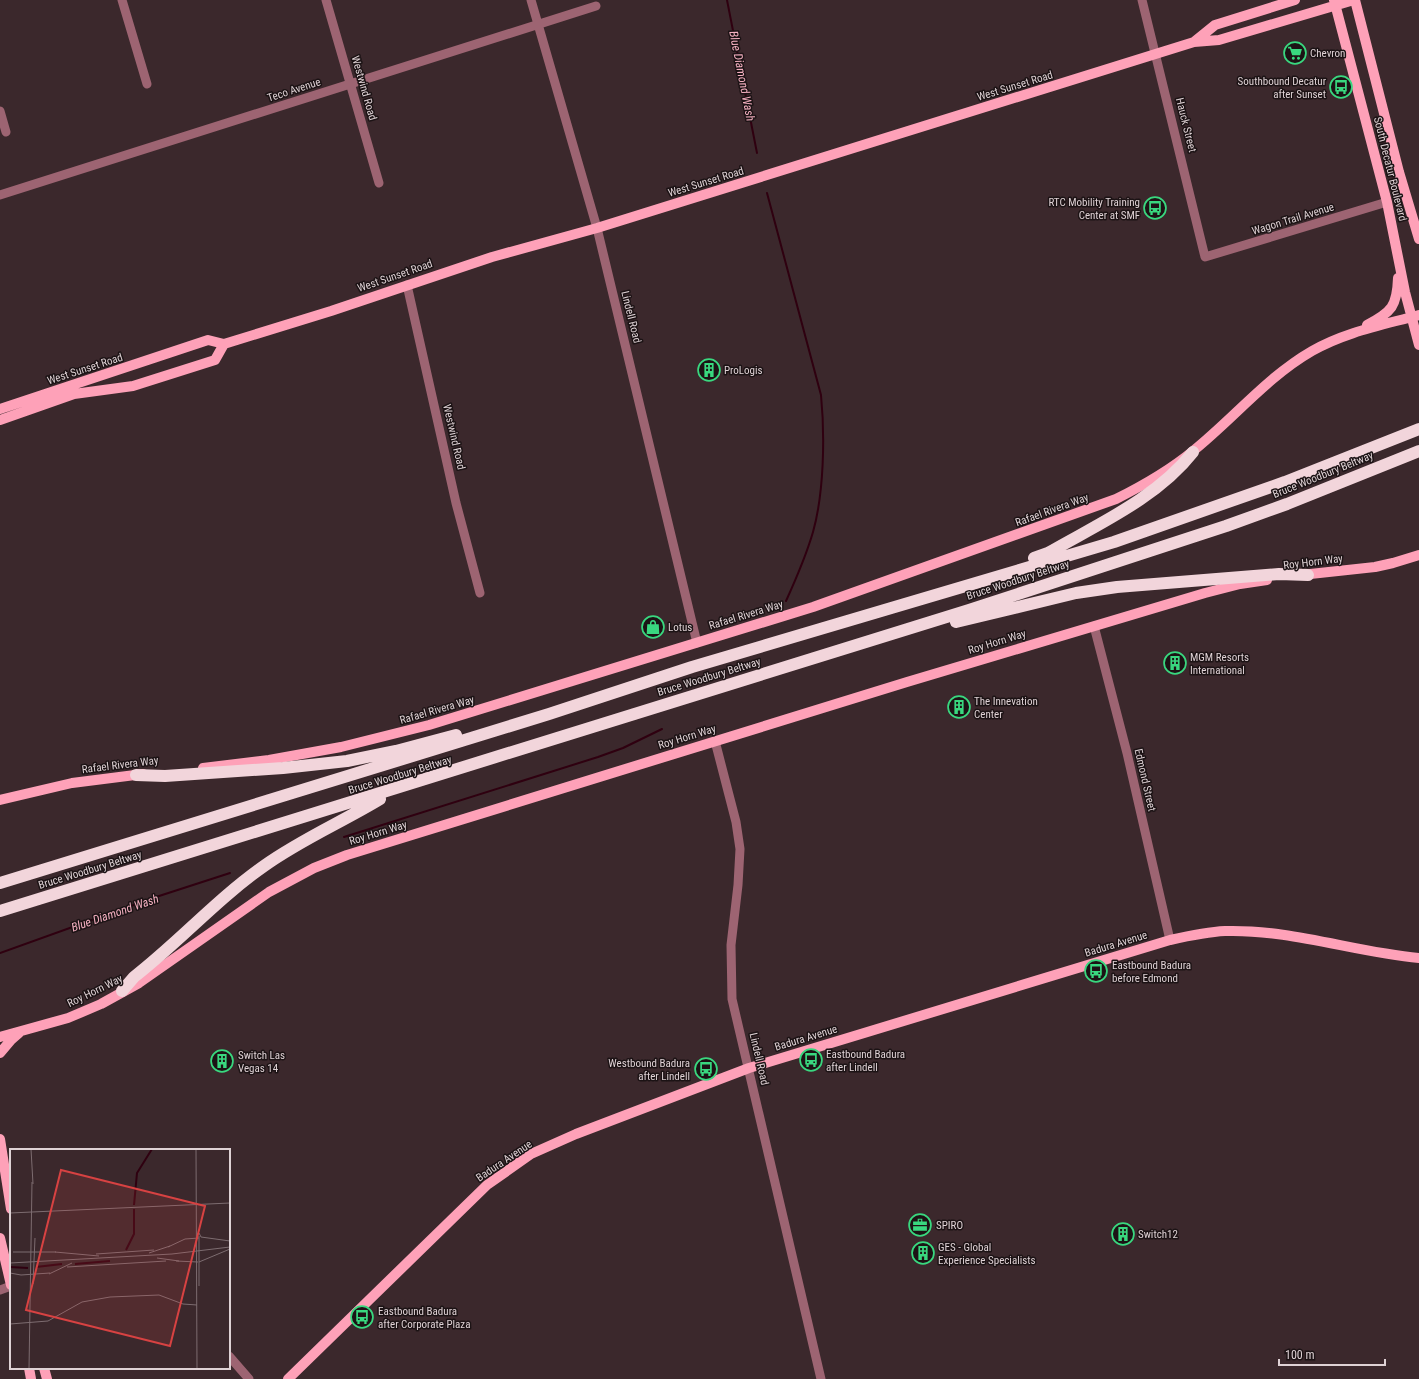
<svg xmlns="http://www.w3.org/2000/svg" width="1419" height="1379" font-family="'Roboto Condensed',sans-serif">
<rect width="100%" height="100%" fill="#3b282c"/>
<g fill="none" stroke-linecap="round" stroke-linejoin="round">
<path stroke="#2f0010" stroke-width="2" d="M727,0l30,153
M767,193l54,202c4,41 3,98 -8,137 -7,24 -17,47 -27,69
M344,837l254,-80 25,-9 39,-19
M0,953l156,-56 74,-24"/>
<path stroke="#9d6472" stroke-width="9" d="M122,0l25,84
M326,0l53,183
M531,0l66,228 100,415
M1142,0l63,257 182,-55
M0,111l6,21
M0,195l596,-189
M407,285l49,218 24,90
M1094,626l33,127 43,187
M715,741l21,81 4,27 -2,36 -7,60 1,54 89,380
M0,1290l11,-4
M229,1356l20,23"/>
<path stroke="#fea1b8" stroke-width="10" d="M1334,0l53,202 18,90 14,53
M1355,0l44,172 20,67
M1194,42l21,-17 80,-25
M1367,325c25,-13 30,-19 31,-47
M0,409l208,-69 16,4 107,-33 161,-54 105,-29 597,-186 25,-2 135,-40
M0,420l74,-26 59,-8 82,-26 9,-16
M1301,575l74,-8 18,-4 26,-8
M203,768l66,-8 72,-13 88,-22 384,-118 303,-108c26,-13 54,-29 77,-48 41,-33 74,-74 119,-100 33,-19 71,-26 107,-36
M0,800l72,-17 71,-9
M0,1037l68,-19 33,-14 38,-21 130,-91 45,-24 33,-13 560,-173 298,-89 35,-9 27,-4
M0,1053l11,-13 8,-7
M0,1139l11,70
M0,1238l11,47
M29,1368l2,11
M44,1368l3,11
M288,1379l199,-194 44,-31 45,-20 173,-66 421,-128c18,-4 36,-8 55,-9 65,-2 129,21 194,27"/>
<path stroke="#f2d5db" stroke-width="12" d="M1034,558l14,-5c50,-29 109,-55 145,-101
M956,622l120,-29 41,-6 162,-13 29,1
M136,775l29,1 118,-8 64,-7 49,-10 60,-16
M0,883l549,-169 143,-47 422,-125 171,-60 134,-53
M0,911l969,-301 257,-84 61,-22 132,-53
M122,991l12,-14c45,-35 83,-78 130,-111 36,-26 78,-44 116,-67"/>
</g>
<defs>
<g id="supermarket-ring" transform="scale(1.15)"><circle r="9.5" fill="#1c1315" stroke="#39d87f" stroke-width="1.5"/><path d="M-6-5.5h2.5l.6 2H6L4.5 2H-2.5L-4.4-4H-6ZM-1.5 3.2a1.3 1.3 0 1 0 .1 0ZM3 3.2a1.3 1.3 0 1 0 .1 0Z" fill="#39d87f"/></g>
<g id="bus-ring" transform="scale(1.15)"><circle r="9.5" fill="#1c1315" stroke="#39d87f" stroke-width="1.5"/><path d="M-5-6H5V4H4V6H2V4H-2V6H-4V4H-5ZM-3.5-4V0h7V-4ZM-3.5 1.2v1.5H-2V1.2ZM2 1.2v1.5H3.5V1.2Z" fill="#39d87f"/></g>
<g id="building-ring" transform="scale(1.15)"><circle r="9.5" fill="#1c1315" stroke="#39d87f" stroke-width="1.5"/><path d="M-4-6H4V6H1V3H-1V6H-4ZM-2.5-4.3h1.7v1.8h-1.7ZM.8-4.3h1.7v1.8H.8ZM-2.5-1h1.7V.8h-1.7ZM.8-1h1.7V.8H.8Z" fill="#39d87f"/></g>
<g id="shop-ring" transform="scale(1.15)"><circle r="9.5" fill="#1c1315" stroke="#39d87f" stroke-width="1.5"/><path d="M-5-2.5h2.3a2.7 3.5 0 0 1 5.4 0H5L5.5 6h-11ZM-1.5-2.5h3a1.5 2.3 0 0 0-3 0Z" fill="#39d87f"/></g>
<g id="office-ring" transform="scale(1.15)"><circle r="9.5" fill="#1c1315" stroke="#39d87f" stroke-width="1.5"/><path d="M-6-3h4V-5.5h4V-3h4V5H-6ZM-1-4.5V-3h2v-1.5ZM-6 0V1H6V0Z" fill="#39d87f"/></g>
</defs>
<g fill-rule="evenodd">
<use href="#supermarket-ring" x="1295" y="53"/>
<use href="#bus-ring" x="1341" y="87"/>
<use href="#bus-ring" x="1155" y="208"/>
<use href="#building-ring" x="709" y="370"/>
<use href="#shop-ring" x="653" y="627"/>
<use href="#building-ring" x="1175" y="663"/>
<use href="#building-ring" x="959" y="707"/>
<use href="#bus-ring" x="1096" y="971"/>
<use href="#bus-ring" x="811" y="1060"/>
<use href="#building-ring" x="222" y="1061"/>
<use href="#bus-ring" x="706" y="1069"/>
<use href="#office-ring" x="920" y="1225"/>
<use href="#building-ring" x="1123" y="1234"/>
<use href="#building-ring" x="923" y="1253"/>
<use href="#bus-ring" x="362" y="1317"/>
</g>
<g text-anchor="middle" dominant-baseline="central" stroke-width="3" stroke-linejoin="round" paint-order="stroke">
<g font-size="11" fill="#dfd2d5" stroke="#1c1315" text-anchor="start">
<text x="1310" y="53">Chevron</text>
<text x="1326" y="81" text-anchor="end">Southbound Decatur<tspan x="1326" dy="13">after Sunset</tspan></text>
<text x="1140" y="202" text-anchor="end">RTC Mobility Training<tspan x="1140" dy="13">Center at SMF</tspan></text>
<text x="724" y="370">ProLogis</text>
<text x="668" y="627">Lotus</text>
<text x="1190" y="657">MGM Resorts<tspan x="1190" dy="13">International</tspan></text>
<text x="974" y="701">The Innevation<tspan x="974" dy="13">Center</tspan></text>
<text x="1112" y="965">Eastbound Badura<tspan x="1112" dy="13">before Edmond</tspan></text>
<text x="826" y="1054">Eastbound Badura<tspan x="826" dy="13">after Lindell</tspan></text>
<text x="238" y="1055">Switch Las<tspan x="238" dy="13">Vegas 14</tspan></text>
<text x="690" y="1063" text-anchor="end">Westbound Badura<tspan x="690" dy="13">after Lindell</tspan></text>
<text x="936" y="1225">SPIRO</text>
<text x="1138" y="1234">Switch12</text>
<text x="938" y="1247">GES - Global<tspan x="938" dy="13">Experience Specialists</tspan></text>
<text x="378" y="1311">Eastbound Badura<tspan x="378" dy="13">after Corporate Plaza</tspan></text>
</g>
<g font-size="11" fill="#dfd2d5" stroke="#1c1315">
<text transform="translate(1015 86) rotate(-17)">West Sunset Road</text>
<text transform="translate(364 88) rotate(74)">Westwind Road</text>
<text transform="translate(294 90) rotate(-18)">Teco Avenue</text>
<text transform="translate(1186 125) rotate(76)">Hauck Street</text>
<text transform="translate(1390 169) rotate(76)">South Decatur Boulevard</text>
<text transform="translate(706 182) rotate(-17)">West Sunset Road</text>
<text transform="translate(1293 219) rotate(-17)">Wagon Trail Avenue</text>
<text transform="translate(395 276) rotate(-19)">West Sunset Road</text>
<text transform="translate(631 317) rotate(76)">Lindell Road</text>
<text transform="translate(85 369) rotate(-18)">West Sunset Road</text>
<text transform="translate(454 437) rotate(77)">Westwind Road</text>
<text transform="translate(1323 475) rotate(-22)">Bruce Woodbury Beltway</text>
<text transform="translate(1052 510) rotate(-20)">Rafael Rivera Way</text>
<text transform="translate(1313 562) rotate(-7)">Roy Horn Way</text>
<text transform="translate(1018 580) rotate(-18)">Bruce Woodbury Beltway</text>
<text transform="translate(746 615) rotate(-17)">Rafael Rivera Way</text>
<text transform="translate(997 642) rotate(-17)">Roy Horn Way</text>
<text transform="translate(709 677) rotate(-17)">Bruce Woodbury Beltway</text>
<text transform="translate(437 710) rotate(-16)">Rafael Rivera Way</text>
<text transform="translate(687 737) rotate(-17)">Roy Horn Way</text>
<text transform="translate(120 765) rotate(-7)">Rafael Rivera Way</text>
<text transform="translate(400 775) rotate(-17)">Bruce Woodbury Beltway</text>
<text transform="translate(1145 780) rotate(77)">Edmond Street</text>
<text transform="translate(378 833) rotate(-17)">Roy Horn Way</text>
<text transform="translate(90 870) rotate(-17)">Bruce Woodbury Beltway</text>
<text transform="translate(1116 944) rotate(-17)">Badura Avenue</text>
<text transform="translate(95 991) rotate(-26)">Roy Horn Way</text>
<text transform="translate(806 1038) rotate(-17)">Badura Avenue</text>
<text transform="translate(759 1059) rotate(77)">Lindell Road</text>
<text transform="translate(504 1161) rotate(-34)">Badura Avenue</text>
</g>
<g font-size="12" font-style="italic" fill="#f4b0c0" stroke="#1c1315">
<text transform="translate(742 76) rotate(79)">Blue Diamond Wash</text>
<text transform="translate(115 913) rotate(-19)">Blue Diamond Wash</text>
</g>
</g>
<g transform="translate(10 1149)">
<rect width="220" height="220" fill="#3b282c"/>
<path fill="none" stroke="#2f0010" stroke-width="2" d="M124,56l3,-32 15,-24M116,101l8,-16v-25M65,115l35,-3M0,118l18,1M26,118l26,-3"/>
<path fill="none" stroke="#7d6c70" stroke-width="1" d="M21,0l2,35M186,0l1,220M0,64l220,-10M189,84l2,4 29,4M189,87v50M158,98l17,-8 14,-1M3,103h43M45,103l44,4M139,104l21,-7M86,105l58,-4M147,109l22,3M166,112l22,1M189,113l31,-13M0,114l162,-9 58,-7M57,118l99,-6M0,124l11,2 29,-2M39,125l23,-11M23,135l2,-46M0,175l38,-3 34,-19 28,-5 49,-2 24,9 14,1M19,220l3,-187"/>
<path fill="#d74242" fill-opacity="0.15" stroke="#d74242" stroke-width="2" d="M51,21l144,36 -35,140 -144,-36z"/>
<rect width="220" height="220" fill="none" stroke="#dfd2d5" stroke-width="2"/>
</g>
<path d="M1279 1359v6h106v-6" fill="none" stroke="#dfd2d5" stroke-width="2"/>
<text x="1285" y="1359" font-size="12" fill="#dfd2d5" stroke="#1c1315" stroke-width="3" paint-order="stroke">100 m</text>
</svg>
